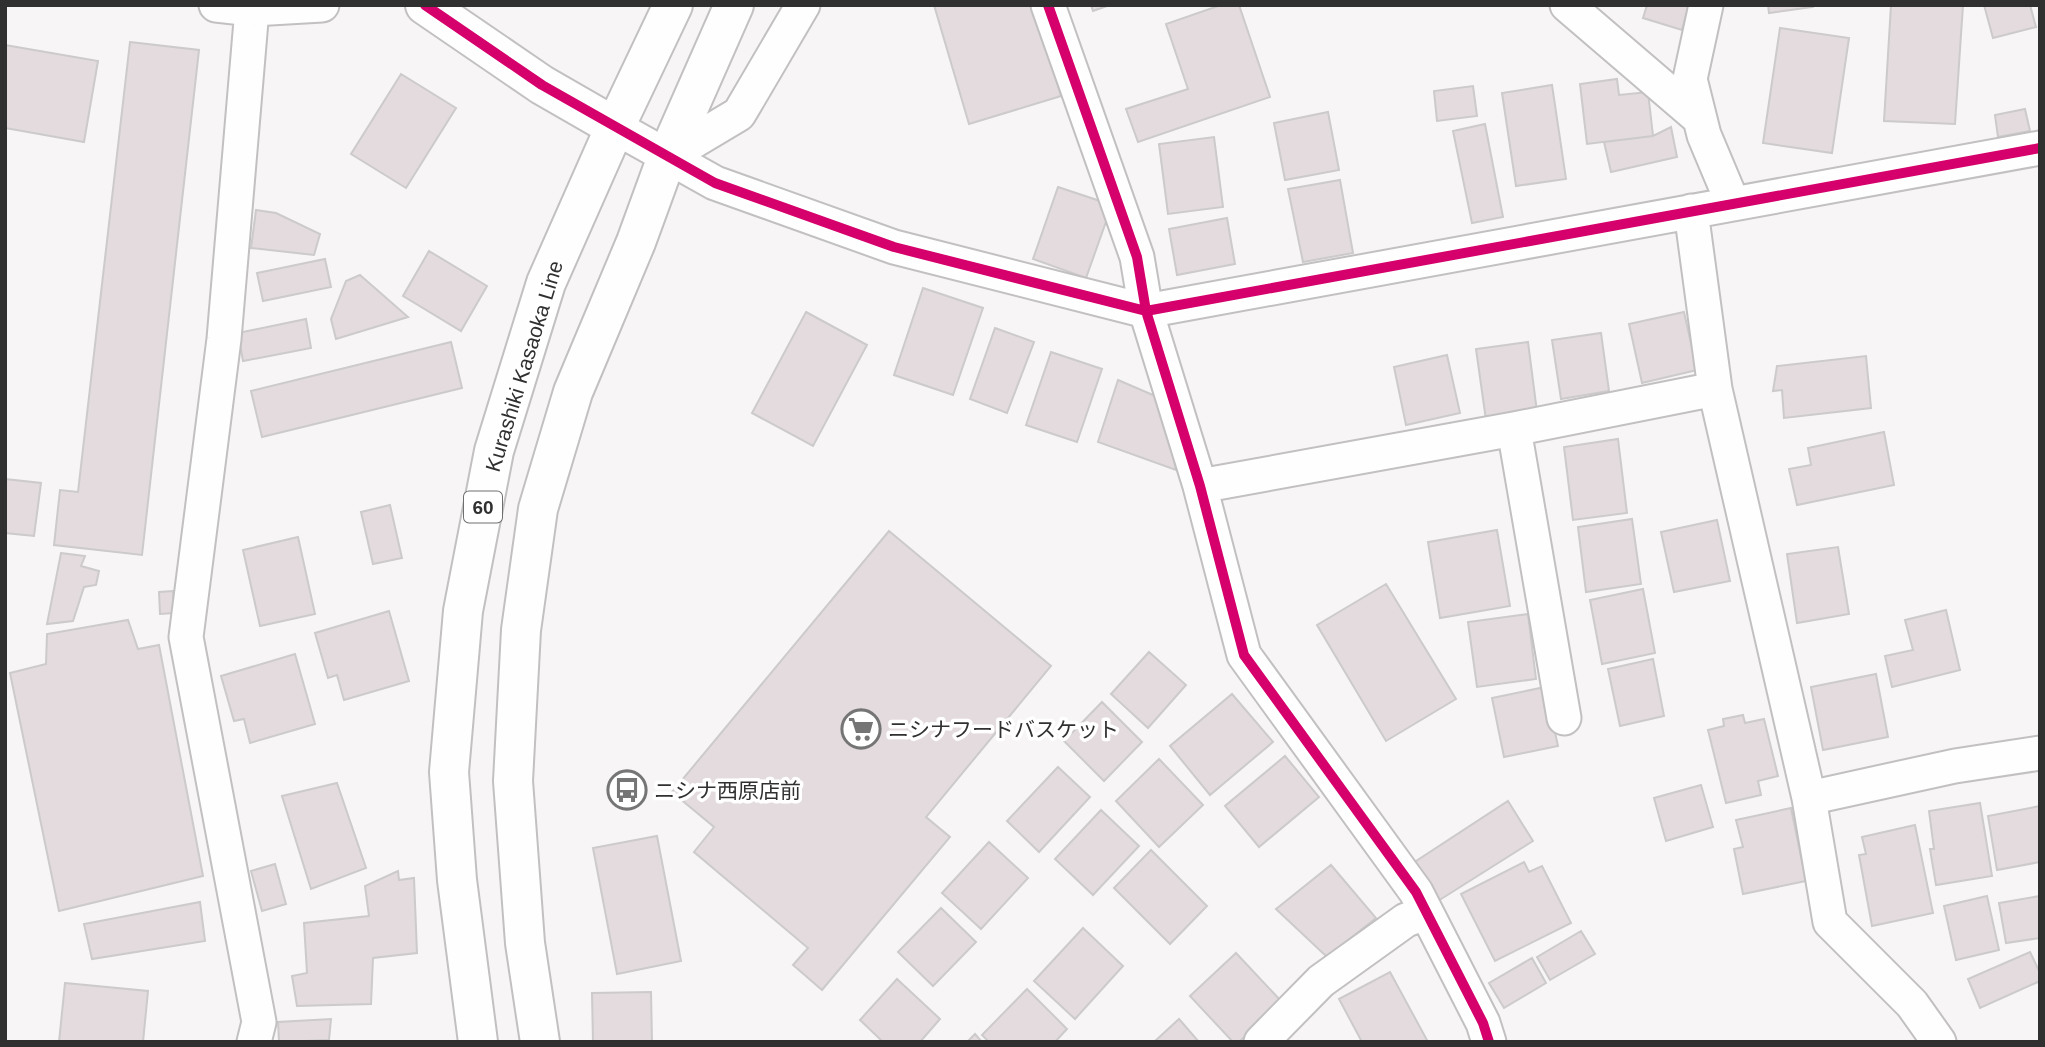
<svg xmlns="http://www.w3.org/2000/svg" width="2045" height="1047" font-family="Arial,'Noto Sans JP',sans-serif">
<rect width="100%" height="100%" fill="#f7f5f6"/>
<path fill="#e3dbdd" stroke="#cccacb" stroke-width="2" d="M934,5h101l26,91 -92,28z
M1091,5h19l-17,6z
M1221,5h18l31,92 -132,45 -12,-33 62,-20 -22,-65z
M1647,5h42l-7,25 -39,-12z
M1768,5h45v2l-44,6z
M1891,5h72l-8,119 -71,-3z
M1984,5h46l6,22 -43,11z
M1780,28l69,10 -17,115 -69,-10z
M130,42l69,8 -57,505 -88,-10 6,-55 18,2z
M5,45l93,16 -14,81 -79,-14z
M401,74l55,34 -50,80 -55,-34z
M1617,79l2,16 29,-3 5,44 -66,8 -7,-60z
M1552,85l14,94 -50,7 -14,-93z
M1473,86l4,30 -40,5 -3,-30z
M2025,109l5,22 -32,6 -3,-22z
M1328,112l11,58 -54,10 -11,-57z
M1485,124l18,93 -31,6 -19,-92z
M1671,127l6,30 -66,15 -7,-30 49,-6z
M1214,137l9,70 -55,7 -9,-70z
M1340,180l13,73 -50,9 -15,-73z
M1058,187l54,18 -26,73 -53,-19z
M256,210l20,3 44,21 -6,21 -63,-7z
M1227,218l8,46 -58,11 -8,-46z
M429,251l58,35 -26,45 -58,-35z
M325,259l6,28 -68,14 -6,-28z
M360,275l48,42 -72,22 -5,-20 15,-38z
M923,288l60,20 -30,87 -59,-20z
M806,312l61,33 -54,101 -61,-33z
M1684,312l13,58 -55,13 -13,-59z
M306,319l5,29 -68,13 -5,-28z
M995,328l39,14 -27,71 -37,-14z
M1601,333l8,58 -48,8 -9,-59z
M451,342l11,46 -200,49 -11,-46z
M1528,342l9,70 -51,8 -10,-71z
M1051,352l51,17 -25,73 -51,-17z
M1447,355l13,58 -54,12 -12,-58z
M1866,356l5,52 -87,10 -2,-28 -9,1 4,-25z
M1118,380l42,18 4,12 12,60 -78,-28z
M1884,432l10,53 -97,20 -8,-36 22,-4 -3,-17z
M1618,439l9,74 -54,7 -9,-73z
M5,479l36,4 -7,53 -29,-3z
M390,505l12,53 -29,6 -12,-52z
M1632,519l9,65 -55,8 -8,-65z
M1717,520l13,61 -56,11 -13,-60z
M1497,530l13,76 -70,12 -12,-76z
M889,531l162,135 -125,151 24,20 -128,153 -29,-25 15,-17 -114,-96 20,-25 -42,-35z
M298,537l17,77 -55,12 -17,-76z
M1838,547l11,67 -52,9 -10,-69z
M61,553l24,3 -4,10 18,5 -3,14 -12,2 -11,34 -26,3z
M1386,584l70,115 -70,42 -69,-116z
M1643,589l12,64 -53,11 -12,-64z
M173,591l1,22 -14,1 -1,-22z
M1946,610l14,60 -68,17 -7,-31 28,-6 -8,-30z
M389,611l20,70 -65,19 -7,-25 -9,3 -13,-45z
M1528,614l8,65 -59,8 -9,-65z
M128,620l10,29 21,-4 44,231 -144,35 -49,-238 36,-9 1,-30z
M1149,652l37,33 -38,43 -37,-34z
M295,654l20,70 -65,19 -6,-24 -10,2 -13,-45z
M1653,659l11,57 -44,10 -12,-57z
M1876,674l12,63 -65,13 -12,-63z
M1545,687l13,59 -54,11 -12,-59z
M1232,694l41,48 -63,53 -40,-49z
M1102,702l40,40 -38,39 -40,-40z
M1743,715l2,8 19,-4 14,57 -20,5 3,14 -35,8 -18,-73 16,-4 -1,-7z
M1285,756l34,41 -60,50 -34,-41z
M1159,759l44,46 -44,42 -43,-46z
M1058,767l32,30 -51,55 -32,-31z
M337,783l29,85 -55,21 -29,-93z
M1701,785l12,42 -47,14 -12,-43z
M1508,801l25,40 -95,60 -25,-38z
M1980,803l12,73 -56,9 -6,-36h4l-5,-38z
M2040,806v56l-43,8 -9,-54z
M1791,808l15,73 -63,13 -9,-45 9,-2 -7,-27z
M1101,810l38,36 -46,49 -38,-36z
M1915,825l18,88 -61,13 -13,-71 7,-1 -4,-17z
M657,836l24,125 -64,13 -24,-126z
M989,842l39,36 -47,51 -39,-36z
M1151,850l56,56 -37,38 -56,-56z
M1524,862l5,10 13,-6 29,57 -76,38 -34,-67z
M275,864l11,40 -24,7 -11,-40z
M1331,865l45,53 -49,39 -51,-48z
M398,871l1,9 15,-2 3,75 -44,5 -2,46 -74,2 -5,-30 15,-3 -3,-50 65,-7 -4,-30z
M1987,896l12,54 -43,10 -12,-54z
M2040,896v42l-34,5 -7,-40z
M200,902l5,39 -113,18 -8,-35z
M941,908l35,34 -43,44 -35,-34z
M1083,928l40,38 -48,53 -41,-38z
M1581,931l14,23 -45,26 -13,-23z
M2030,952l10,21v8l-60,27 -12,-29z
M1236,953l46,49 -43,40h-6l-43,-46z
M1532,958l14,25 -42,25 -15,-25z
M1390,972l38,70h-66l-23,-43z
M897,979l43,40 -20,23h-37l-23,-22z
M65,983l83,8 -5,51h-84z
M1027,989l40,40 -12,13h-66l-7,-7z
M651,992l1,50h-59l-1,-49z
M331,1019l-2,21 -50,2 -1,-20z
M1179,1019l20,23h-45z
M975,1034l7,8h-15z"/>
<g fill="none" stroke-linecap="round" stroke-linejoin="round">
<g stroke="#c2c0c1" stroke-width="37">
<path id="minor" d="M216,5l36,4 70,-4
M1048,5l89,252 9,54 54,175 44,169 172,237 67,131 6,19
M1567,5l133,114
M1706,5l-16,74 14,56 29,69
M252,9l-28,330 -38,298 73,385 -5,20
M615,127l100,56 179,64 252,64 894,-163
M667,157l72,-43 64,-109
M1691,211l24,178 94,409 146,-32 85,-13
M1514,429l50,289
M1200,486l314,-57 201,-40
M1809,798l21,124 82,82 27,38
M1261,1042l60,-61 85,-61 20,-7"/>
</g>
<g stroke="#c2c0c1" stroke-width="42">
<path id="tertiary" d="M425,5l117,80 73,42"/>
</g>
<g stroke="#c2c0c1" stroke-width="42">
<path id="primary" d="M478,1042l-21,-162 -8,-108 14,-161 31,-160 52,-168 69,-156 58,-122
M540,1042l-15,-99 -12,-162 8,-151 17,-121 35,-117 63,-150 31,-85 67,-152"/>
</g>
<use href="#minor" stroke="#fefefe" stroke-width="33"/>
<use href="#tertiary" stroke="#fefefe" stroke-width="38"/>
<use href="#primary" stroke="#fefefe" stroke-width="38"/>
<g stroke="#fff" stroke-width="15">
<path id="cycleway" d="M425,5l117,80 173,98 179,64 252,64 894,-163
M1048,5l89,252 9,54 54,175 44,169 172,237 67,131 6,19"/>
</g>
<use href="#cycleway" stroke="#d6006c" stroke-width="10"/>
</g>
<defs>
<g id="supermarket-ring" transform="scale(2.0125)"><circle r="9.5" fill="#fff" stroke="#767575" stroke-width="1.5"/><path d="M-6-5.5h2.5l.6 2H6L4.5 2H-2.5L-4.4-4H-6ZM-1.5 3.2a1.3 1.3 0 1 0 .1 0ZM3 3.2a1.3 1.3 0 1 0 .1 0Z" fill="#767575"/></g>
<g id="bus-ring" transform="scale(2.0125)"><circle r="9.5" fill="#fff" stroke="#767575" stroke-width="1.5"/><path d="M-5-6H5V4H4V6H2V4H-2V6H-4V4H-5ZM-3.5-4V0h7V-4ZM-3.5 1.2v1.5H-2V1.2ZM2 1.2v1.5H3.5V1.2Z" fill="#767575"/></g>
</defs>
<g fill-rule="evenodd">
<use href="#supermarket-ring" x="861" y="729"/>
<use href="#bus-ring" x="627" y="790"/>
</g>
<g text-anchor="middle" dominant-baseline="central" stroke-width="7" stroke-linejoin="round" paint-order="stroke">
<rect fill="#fff" stroke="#6f6e6e" stroke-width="2" x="464" y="491.5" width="38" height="31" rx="5"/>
<g font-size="19" font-weight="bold" fill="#313030">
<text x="483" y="507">60</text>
</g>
<g font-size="21" fill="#313030" stroke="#fff">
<text transform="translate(524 366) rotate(-73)">Kurashiki Kasaoka Line</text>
</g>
<g font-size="21" fill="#313030" stroke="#fff" text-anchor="start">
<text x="888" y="729">ニシナフードバスケット</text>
<text x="654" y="790">ニシナ西原店前</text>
</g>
</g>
<rect width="2045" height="1047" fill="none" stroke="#313030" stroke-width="14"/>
</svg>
